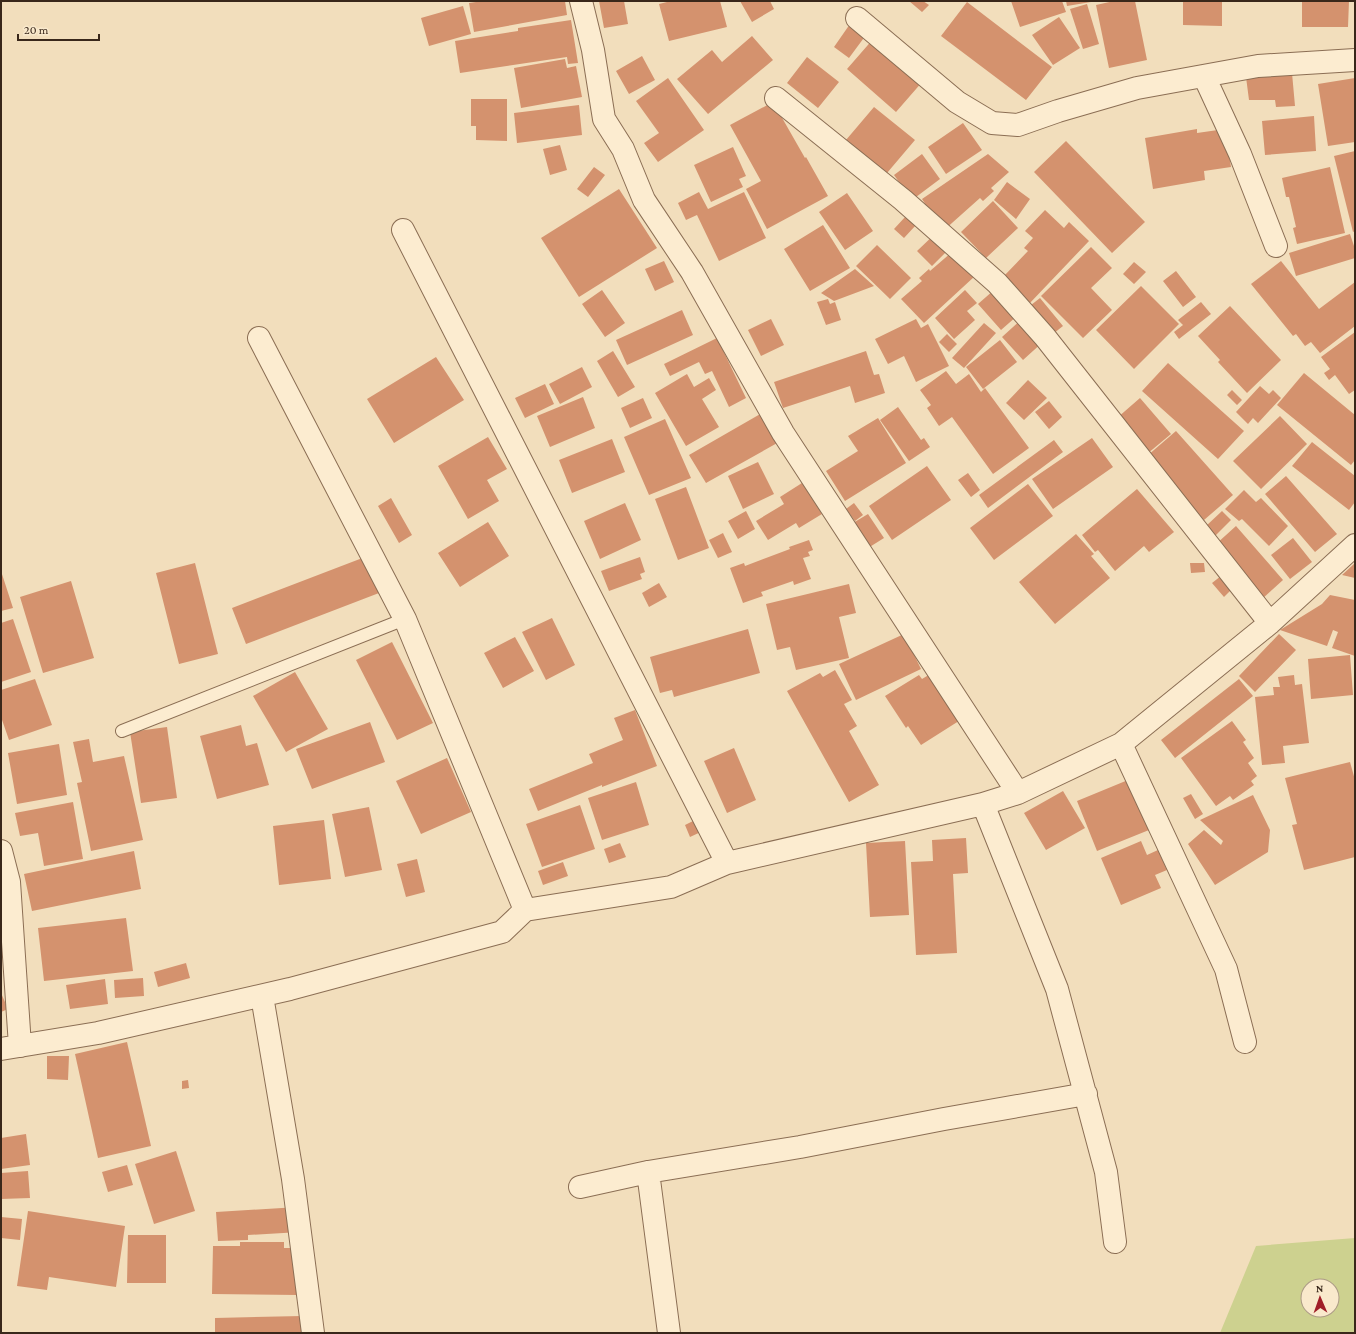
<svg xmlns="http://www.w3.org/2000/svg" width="1356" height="1334" font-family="'Crimson Pro',serif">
<rect width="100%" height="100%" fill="#f2debc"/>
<path fill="#cdd18f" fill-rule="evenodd" d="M1355,1238v95h-135l36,-87zM1308,1286h24v24h-24z"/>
<path fill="#d4926e" d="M483,1h82l2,14 -93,17 -5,-29z
M599,1h25l4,23 -24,4z
M671,1h49l7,26 -58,14 -10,-37z
M740,1h30l4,8 -22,13z
M909,1h14l6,4 -7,7z
M1011,1h51l4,11 -46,15z
M1066,1h25v1l-24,4z
M1114,1h21l12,59 -38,8 -13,-63z
M1183,1h39v25l-39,-1z
M1302,1h47l-1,26h-46z
M967,2l85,65 -26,33 -85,-64z
M1087,4l12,40 -16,5 -13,-40z
M463,6l8,28 -42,12 -8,-28z
M1059,17l21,31 -27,17 -21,-30z
M571,20l7,43 -10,1 -1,-7 -107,16 -5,-32 63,-10v-3z
M850,24l16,11 -17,23 -15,-11z
M752,36l21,24 -65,54 -31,-35 35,-29 10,12z
M874,38l49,43 -27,31 -49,-43z
M642,56l13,24 -26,14 -13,-23z
M807,57l32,25 -21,26 -31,-25z
M565,59l2,9 9,-2 6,31 -61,11 -7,-40z
M1292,73l3,33 -19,1 -1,-7h-26l-3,-23z
M668,78l36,52 -46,32 -14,-19 15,-10 -23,-32z
M1355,78v64l-27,4 -10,-62z
M471,99h36v42l-31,-1v-14h-5z
M773,102l32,56 1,-1 22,39 -61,33 -21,-40 15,-8 -31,-56z
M579,105l3,30 -65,8 -3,-30z
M874,107l41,33 -28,33 -41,-33z
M1314,116l2,35 -51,4 -3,-34z
M963,123l19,27 -36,24 -18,-27z
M1197,129v4l28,-4 6,38 -27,4 1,9 -52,9 -8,-51z
M1066,141l79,81 -33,31 -78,-81z
M560,145l7,25 -17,5 -7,-26z
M733,147l13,29 -7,3 4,8 -32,15 -17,-37z
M1355,151v80l-2,1 -19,-76z
M922,154l18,25 -28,21 -18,-25z
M988,154l21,18 -18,16 3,3 -11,10 -3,-3 -37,33 -21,-32z
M594,167l11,8 -17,22 -11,-8z
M1330,167l15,66 -48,11 -4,-16 3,-1 -7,-30h-3l-4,-19z
M1007,182l23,17 -14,20 -22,-19z
M619,189l38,59 -78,49 -38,-59z
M699,192l9,17 36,-17 22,46 -47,23 -22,-46 -11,5 -8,-17z
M847,193l26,38 -28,19 -26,-38z
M993,201l25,27 -32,30 -25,-26z
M1045,210l19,18 5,-6 20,19 -60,63 -27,-26 26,-27 -4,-3 9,-10 -8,-7z
M906,216l10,9 -12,13 -10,-9z
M823,225l27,43 -40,23 -26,-42z
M937,232l15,14 -20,20 -15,-15z
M1350,234l5,15v9l-59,18 -7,-23z
M877,245l34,33 -21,21 -34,-33z
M1091,247l21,21 -21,20 21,22 -29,28 -42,-42z
M952,252l23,24 -51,47 -23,-24 21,-18 -3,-3 10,-9 1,2z
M664,261l10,21 -19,9 -10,-22z
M1281,261l38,48 36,-27v44l-35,27 -9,-11 -6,4 -9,-12 -3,2 -42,-52z
M1134,262l12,10 -12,12 -11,-10z
M855,269l19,17 -40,15 -13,-8z
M1176,271l20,26 -13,10 -20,-26z
M1141,286l38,38 -45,45 -38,-39z
M602,290l23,33 -20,14 -23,-33z
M965,290l12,13 -10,8 8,9 -21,19 -19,-21z
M994,290l23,26 -16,14 -23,-26z
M1040,298l23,28 -14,11 -23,-28z
M828,299l2,5 5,-2 6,18 -15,5 -9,-23z
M1201,302l10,12 -32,25 -5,-7 9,-7 -5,-5z
M1230,306l51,54 -34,33 -29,-31 2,-2 -22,-24z
M682,310l11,25 -66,30 -11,-25z
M1023,318l21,23 -21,19 -21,-23z
M771,319l13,26 -23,11 -13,-26z
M916,319l5,9 7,-4 21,42 -33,16 -12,-26 -16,8 -13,-25z
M984,323l12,10 -32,35 -12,-10z
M1355,332v58l-6,4 -14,-19 -6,5 -5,-7 6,-4 -9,-12z
M947,334l10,10 -8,8 -10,-10z
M717,338l29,60 -17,9 -17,-36 -7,3 -6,-12 -29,14 -6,-12z
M1000,340l17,22 -34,27 -17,-22z
M613,351l22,36 -17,10 -21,-36z
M866,351l8,24 5,-1 6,19 -30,10 -5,-17 -67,22 -9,-26z
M436,357l28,43 -70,43 -27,-44z
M1168,363l76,68 -26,28 -76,-68z
M582,367l10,20 -32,17 -11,-20z
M946,371l10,13 13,-10 12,18 4,-4 44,60 -36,26 -41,-57 -13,9 -12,-18 4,-3 -11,-15z
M1304,373l51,42v45l-4,5 -74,-60z
M687,374l7,13 15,-9 7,12 -14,9 17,28 -33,19 -31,-53z
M1028,380l19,18 -23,22 -18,-17z
M545,384l9,20 -29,14 -10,-20z
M1260,386l9,8 4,-4 8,8 -23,25 -5,-5 -5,6 -12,-12z
M1232,390l10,10 -5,5 -10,-10z
M583,397l12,31 -45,19 -13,-31z
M643,398l9,20 -22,10 -9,-20z
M1140,398l31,36 -24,20 -30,-36z
M1049,401l13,16 -13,12 -14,-17z
M898,407l23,33 3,-2 6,9 -21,14 -29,-41z
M762,413l17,29 -73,41 -17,-28z
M1280,416l27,28 -46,45 -28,-28z
M878,418l28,45 -61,38 -19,-30 32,-20 -10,-15z
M665,419l26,59 -42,17 -25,-58z
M1176,431l57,64 -29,25 -57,-64z
M488,437l19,32 -20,11 12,21 -31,18 -30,-53z
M1092,438l21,29 -60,42 -21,-30z
M612,439l13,33 -53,21 -13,-33z
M1054,440l9,12 -75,56 -9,-13z
M1312,442l43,34v26l-6,8 -57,-44z
M758,462l16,32 -31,15 -15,-33z
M927,466l24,34 -59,40 -23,-34z
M968,473l12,17 -9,7 -13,-17z
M1286,476l51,58 -22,18 -50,-58z
M802,483l20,31 -23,14 -3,-5 -28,17 -12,-19 28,-17 -4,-7z
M1028,484l25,32 -59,44 -24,-32z
M686,487l23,61 -31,12 -23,-61z
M1137,489l37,43 -25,20 -5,-6 -29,25 -17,-21 -3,2 -13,-17z
M1244,490l12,12 5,-4 27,28 -19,20 -27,-27 -3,2 -14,-12z
M391,498l21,37 -13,8 -21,-37z
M625,503l16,37 -41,19 -16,-38z
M854,503l9,12 -8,6 -9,-12z
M746,511l9,18 -17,10 -10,-18z
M1222,511l9,9 -17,17 -9,-10z
M868,514l16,24 -16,10 -15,-25z
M488,522l21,34 -49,31 -22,-34z
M1236,526l47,54 -21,19 -47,-54z
M723,533l9,19 -14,6 -9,-18z
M1076,534l18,20 -3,2 19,22 -55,46 -36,-42z
M1293,538l19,24 -22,17 -19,-24z
M809,540l4,10 -5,2 2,4 -7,2 8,21 -17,6 -1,-4 -32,11 2,4 -20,7 -13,-35 14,-5 1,3 45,-17 -1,-2z
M365,557l14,36 -133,51 -14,-36z
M640,557l5,15 -5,2 2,5 -33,12 -8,-20z
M195,563l23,91 -39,10 -23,-91z
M1190,563h14l1,9 -14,1z
M1355,563v15l-13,-3z
M1,571l12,37 -12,3z
M1221,576l11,13 -8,8 -12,-14z
M71,581l23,77 -51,15 -23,-76z
M659,583l8,14 -18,10 -7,-14z
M849,584l7,29 -17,4 10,41 -53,12 -6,-23 -13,3 -11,-46z
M1330,595l25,5v56l-23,-8 6,-16 -5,-2 -6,16 -47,-16 42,-26z
M552,618l23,47 -29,15 -24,-48z
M13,619l18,53 -30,10v-59z
M748,629l12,44 -86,24 -2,-7 -12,3 -10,-36z
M904,634l17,35 -65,31 -17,-36z
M1279,634l17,16 -41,42 -16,-16z
M515,637l19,34 -31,17 -19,-35z
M392,642l41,81 -36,17 -41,-80z
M1350,655l3,40 -42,4 -3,-40z
M835,670l17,30 -8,4 13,22 -8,5 30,54 -30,17 -62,-111 33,-18 3,4z
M295,672l33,57 -42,23 -33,-56z
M932,673l30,46 -41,26 -13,-19 -2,2 -21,-32 34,-21 3,4z
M1294,675l1,10 7,-1 7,59 -26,3 2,17 -23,2 -7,-68 19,-2 -1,-8h7l-2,-10z
M35,679l17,46 -43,15 -8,-23v-27z
M1239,679l14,17 -78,62 -14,-18z
M635,710l22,56 -55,21v-2l-64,26 -9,-22 64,-26 -4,-9 34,-14 -9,-22z
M1232,721l14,19 -3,2 11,16 -6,5 9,13 -6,5 3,4 -21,15 -3,-4 -14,10 -35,-48z
M370,722l15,40 -73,27 -16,-40z
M241,725l5,21 11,-3 12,42 -52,14 -17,-63z
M167,727l10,71 -36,5 -11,-71z
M89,739l4,23 31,-6 19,84 -52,11 -14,-68 5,-1 -9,-40z
M59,744l8,51 -50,9 -9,-51z
M734,748l22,52 -29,13 -23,-52z
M447,758l24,54 -50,22 -25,-53z
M1350,762l5,18v77l-51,13 -12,-45 5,-1 -12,-46z
M1128,780l21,50 -52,21 -20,-50z
M636,782l13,43 -47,15 -14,-42z
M1063,791l22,37 -39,22 -22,-37z
M1191,794l12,20 -8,5 -12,-21z
M1253,795l17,35 -2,22 -53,33 -27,-41 16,-14 17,15 2,-4 -23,-21z
M73,802l10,57 -39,7 -6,-33 -18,3 -5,-23z
M580,805l15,44 -53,18 -16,-43z
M369,807l13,63 -37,7 -13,-63z
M699,818l6,12 -15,7 -5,-12z
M324,820l7,59 -52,6 -6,-59z
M966,838l2,35 -15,1 4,79 -41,2 -5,-93 22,-1 -1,-21z
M905,841l4,74 -39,2 -4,-74z
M1141,841l6,14 11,-5 9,20 -12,5 6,13 -40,17 -20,-47z
M620,843l6,14 -17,6 -5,-14z
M134,851l7,38 -109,22 -8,-37z
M417,859l8,33 -19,5 -9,-33z
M563,862l5,14 -25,9 -5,-14z
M126,918l7,53 -89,10 -6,-53z
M186,963l4,15 -32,9 -4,-15z
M143,978l1,18 -29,2 -1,-18z
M105,979l3,25 -38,5 -4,-24z
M1,993l7,16 -7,3z
M127,1042l24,104 -53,12 -23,-104z
M47,1056h22l-1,24 -21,-1z
M188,1080l1,8 -7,1v-8z
M26,1134l4,31 -29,4v-31z
M176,1151l19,60 -41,13 -19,-60z
M127,1165l6,20 -25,7 -6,-20z
M28,1171l2,27 -29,1v-26z
M298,1207l2,25 -52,3v5l-30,1 -2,-29z
M28,1211l97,15 -9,61 -67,-10 -2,13 -30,-4z
M1,1217l21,2 -2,21 -19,-2z
M128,1235h38v48h-39z
M240,1242h44v6h15l-1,47 -86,-1 1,-48h27z
M302,1316l1,17h-88v-15z"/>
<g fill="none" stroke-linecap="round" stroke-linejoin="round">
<g stroke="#8b6e54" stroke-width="14">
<path id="service" d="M122,731l283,-112"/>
</g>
<g stroke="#8b6e54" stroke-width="24">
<path id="minor" d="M581,1l12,49 11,69 19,30 21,51 48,72 91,161 235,360
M857,18l100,84 35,21 26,2 40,-14 79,-23 121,-22 97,-6
M1204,76l36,78 36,92
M776,98l127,102 94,83 48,54 225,286
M403,230l324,633
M259,338l146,281 120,291
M1121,744l105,225 19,73
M983,804l74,185 49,183 9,70
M1,851l8,31 11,164
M262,996l31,183 20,154
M1,1049l97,-16 192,-44 212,-57 23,-22 146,-23 56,-24 256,-59 35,-11 103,-49 149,-121 85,-78
M648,1172l21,161
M580,1187l68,-15 152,-25 144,-28 142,-25"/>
</g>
<use href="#service" stroke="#fcecd0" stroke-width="12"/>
<use href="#minor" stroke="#fcecd0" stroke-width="22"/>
</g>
<rect width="1356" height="1334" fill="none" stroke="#39271a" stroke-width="4"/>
<g transform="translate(1320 1298) rotate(358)"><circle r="19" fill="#f9e9cc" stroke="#ac9b85"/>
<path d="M0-3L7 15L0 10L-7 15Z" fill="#a01e28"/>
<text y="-6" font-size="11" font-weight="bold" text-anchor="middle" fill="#39271a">N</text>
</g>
<path d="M18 34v6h81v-6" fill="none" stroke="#39271a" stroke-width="2"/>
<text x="24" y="34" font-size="12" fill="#39271a" stroke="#f9e9cc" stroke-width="3" paint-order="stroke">20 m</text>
</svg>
